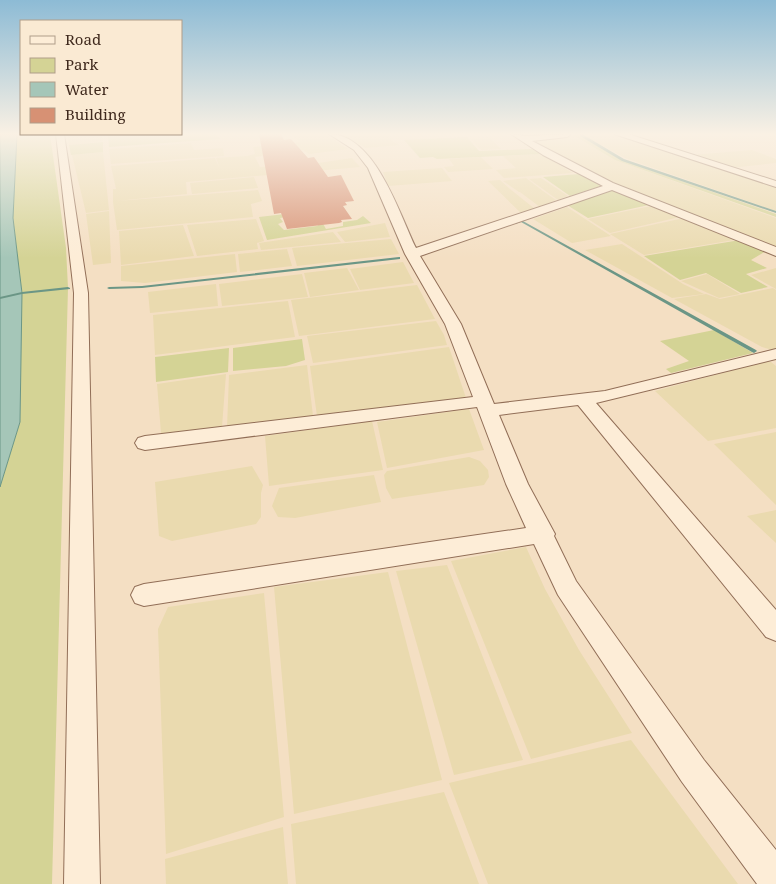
<svg xmlns="http://www.w3.org/2000/svg" width="776" height="884" font-family="'Noto Serif',serif">
<rect width="100%" height="100%" fill="#f4dfc3"/>
<path fill="#eadaaf" d="M68,134h34l1,7 -34,4z
M300,134h25l23,15 -39,5 -6,-4 -14,1 -5,-7 17,-2 -8,-6z
M341,134h47l4,7 7,4 -33,3z
M613,134l163,52v25l-151,-53 -42,-23z
M573,135l42,25 161,58v29l-161,-62 -86,-46z
M489,137l12,12 -20,1 -12,-12z
M191,143l3,7 29,-2 1,8 -113,8 -2,-15z
M282,144l4,8 -31,5 5,10 58,-4 34,-5 8,9 -174,15 1,12 -71,7 142,-11 4,11 -11,3 2,13 -136,13 -4,-28v-13h3l-5,-23 104,-8 5,11 -4,-11 31,-2 8,-2 -2,-7z
M752,150l24,9v4l-45,5 -39,-13z
M103,152l6,58 -23,3 -14,-58z
M541,154l32,19 -69,5 -8,-8 20,-2 -13,-12z
M481,157l12,12 -45,3 -4,-5 10,-1 -5,-7z
M442,168l10,13 -64,5 -5,-14z
M254,177l4,11 -66,6 -2,-11z
M526,178l17,13 -24,1 -16,-11z
M541,178l27,18 -10,4 -29,-21z
M500,180l10,9 25,20 -13,5 -34,-33z
M543,191l13,9 -16,7 -20,-15z
M651,206l29,11 -70,16 -22,-14z
M567,207l44,29 -39,7 -39,-24z
M109,211l2,52 -18,2 -7,-51z
M684,218l56,21 -96,16 -34,-21z
M256,219l8,22 -7,2 1,6 -61,7 -10,-31z
M385,223l5,14 -45,5 -8,-10z
M183,225l11,31 -73,9 -2,-34z
M333,232l8,10 -80,8 -2,-7z
M391,239l8,15 -102,12 -5,-18z
M622,244l61,40 21,10 -32,4 -87,-48z
M287,249l5,17 -52,6 -2,-18z
M235,254l2,18 -92,11 -24,-2v-15z
M403,262l11,21 -54,7 -10,-21z
M347,268l12,22 -49,7 -6,-24z
M776,268v21l-25,-14z
M302,274l6,23 -86,9 -3,-22z
M707,274l33,20 -21,4 -38,-17z
M216,284l2,22 -68,7 -2,-21z
M417,285l18,34 -136,17 -8,-36z
M773,288l3,2v59l-4,1 -10,-3 -88,-48 32,-5 14,5z
M288,301l7,36 -140,18 -2,-40z
M436,321l8,14 3,10 -134,18 -6,-27z
M449,347l17,51 -149,18 -7,-50z
M764,362h7l5,4v62l-68,13 -53,-50z
M307,365l6,51 -86,12 2,-53z
M226,374l-4,53 -45,7 -16,-1 -4,-49z
M469,409l15,41 -97,18 -10,-46z
M372,421l11,49 -114,16 -4,-50z
M776,432v73l-62,-61z
M469,457l11,4 8,9 1,7 -5,8 -92,14 -6,-11 -2,-13 3,-4z
M252,466l11,19 -2,8v24l-5,7 -84,17 -13,-5 -4,-54z
M374,475l7,27 -86,16 -17,-1 -6,-11 7,-18z
M776,510v33l-29,-27z
M526,547l19,42 34,61 53,83 -101,26 -80,-198z
M447,565l76,195 -69,15 -58,-204z
M388,572l54,208 -148,34 -20,-227z
M264,593l20,224 -118,37 -8,-225 10,-22z
M631,740l107,144h-250l-39,-101z
M444,792l35,92h-183l-5,-60z
M283,827l5,57h-122l-1,-25z"/>
<path fill="#d4d395" d="M17,134h33l16,114 2,40 -16,596h-52v-397l20,-65 2,-129 -9,-75z
M108,134h108l4,5 -111,8z
M573,135h6l42,25 155,54v3l-161,-57z
M467,137l12,14 53,-2 9,5 -104,5 -4,-2 -13,1 -16,-18z
M103,142v10l-32,3 -2,-10z
M579,174l22,12 -31,10 -27,-19z
M612,190l37,15 -61,13 -21,-13z
M302,212l2,2 -24,4 3,4 -5,2 6,6 33,-4 5,-4 4,7 17,-3v-4l14,-2 6,-4 8,7 -104,17 -8,-23z
M740,240l26,11 -15,9 16,8 -21,6 22,13 -27,6 -35,-20 -26,7 -36,-24z
M714,330l39,23 -82,20 -5,-4 23,-8 -29,-20z
M302,339l3,21 -19,6 -53,5v-23z
M229,348l-1,24 -72,10 -1,-25z"/>
<path fill="#a5c6b8" stroke="#6b9686" d="M0,134h17l-4,84 9,75 -2,129 -20,65z"/>
<g fill="none" stroke-linecap="round" stroke-linejoin="round">
<path fill="#6b9686" fill-rule="evenodd" d="M580,134h2l42,25 152,52v2l-154,-52 -42,-25z
M521,220l235,130 1,1 -3,2 -2,-1 -231,-130 -6,2 -2,-1z
M399,257h1v2l-258,29 -33,1 -2,-1 2,-1 33,-1z
M68,287l2,1v1l-48,5 -22,5v-2l22,-5z"/>
</g>
<path fill="#d79174" d="M259,134h22l3,6 7,-1 17,19 6,-1 14,20 13,-2 13,26 -9,1 2,3 -4,1 9,13 -11,1 1,2 -3,1 -52,6 -6,-16 -7,1z"/>
<g fill="none" stroke-linecap="round" stroke-linejoin="round">
<g stroke="#916e57" stroke-width="2">
<path id="minor" d="M56,134h8l24,159 12,591h-36l10,-591z
M329,134c46,0 70,79 87,114l187,-62 -60,-31 -32,-21 14,2 46,-2 -4,3 -35,4 81,42 163,64v9l-164,-66 -192,66 41,68 33,80 111,-13 171,-42v10l-180,44 180,207v31l-10,-4 -188,-232 -79,10 29,69 27,50 -1,2 22,45 128,179 72,90v34h-19l-75,-102 -124,-187 -24,-51 -390,62 -9,-3 -4,-8 4,-8 9,-3 382,-56 -20,-44 -29,-77 -332,43 -7,-2 -3,-5 3,-5 7,-2 328,-39 -28,-73 -40,-70 -37,-86 -14,-18z
M614,134h14l148,47v6z"/>
</g>
<use href="#minor" fill="#fdedd7" fill-rule="evenodd"/>
</g>
<linearGradient id="sky" x2="0" y2="1"><stop stop-color="#8dbbd5"/><stop offset="0.52" stop-color="#faf1e4"/><stop offset="1" stop-color="#faf1e4" stop-opacity="0"/></linearGradient>
<rect width="776" height="258" fill="url(#sky)"/>
<rect x="20" y="20" width="162" height="115" fill="#faead3" stroke="#af9d8a"/>
<rect x="30" y="36" width="25" height="8" fill="#fdedd7" stroke="#af9d8a"/>
<text x="65" y="45" font-size="15" fill="#3f291d">Road</text>
<rect x="30" y="58" width="25" height="15" fill="#d4d395" stroke="#af9d8a"/>
<text x="65" y="70" font-size="15" fill="#3f291d">Park</text>
<rect x="30" y="82" width="25" height="15" fill="#a5c6b8" stroke="#af9d8a"/>
<text x="65" y="95" font-size="15" fill="#3f291d">Water</text>
<rect x="30" y="108" width="25" height="15" fill="#d79174" stroke="#af9d8a"/>
<text x="65" y="120" font-size="15" fill="#3f291d">Building</text>
</svg>
